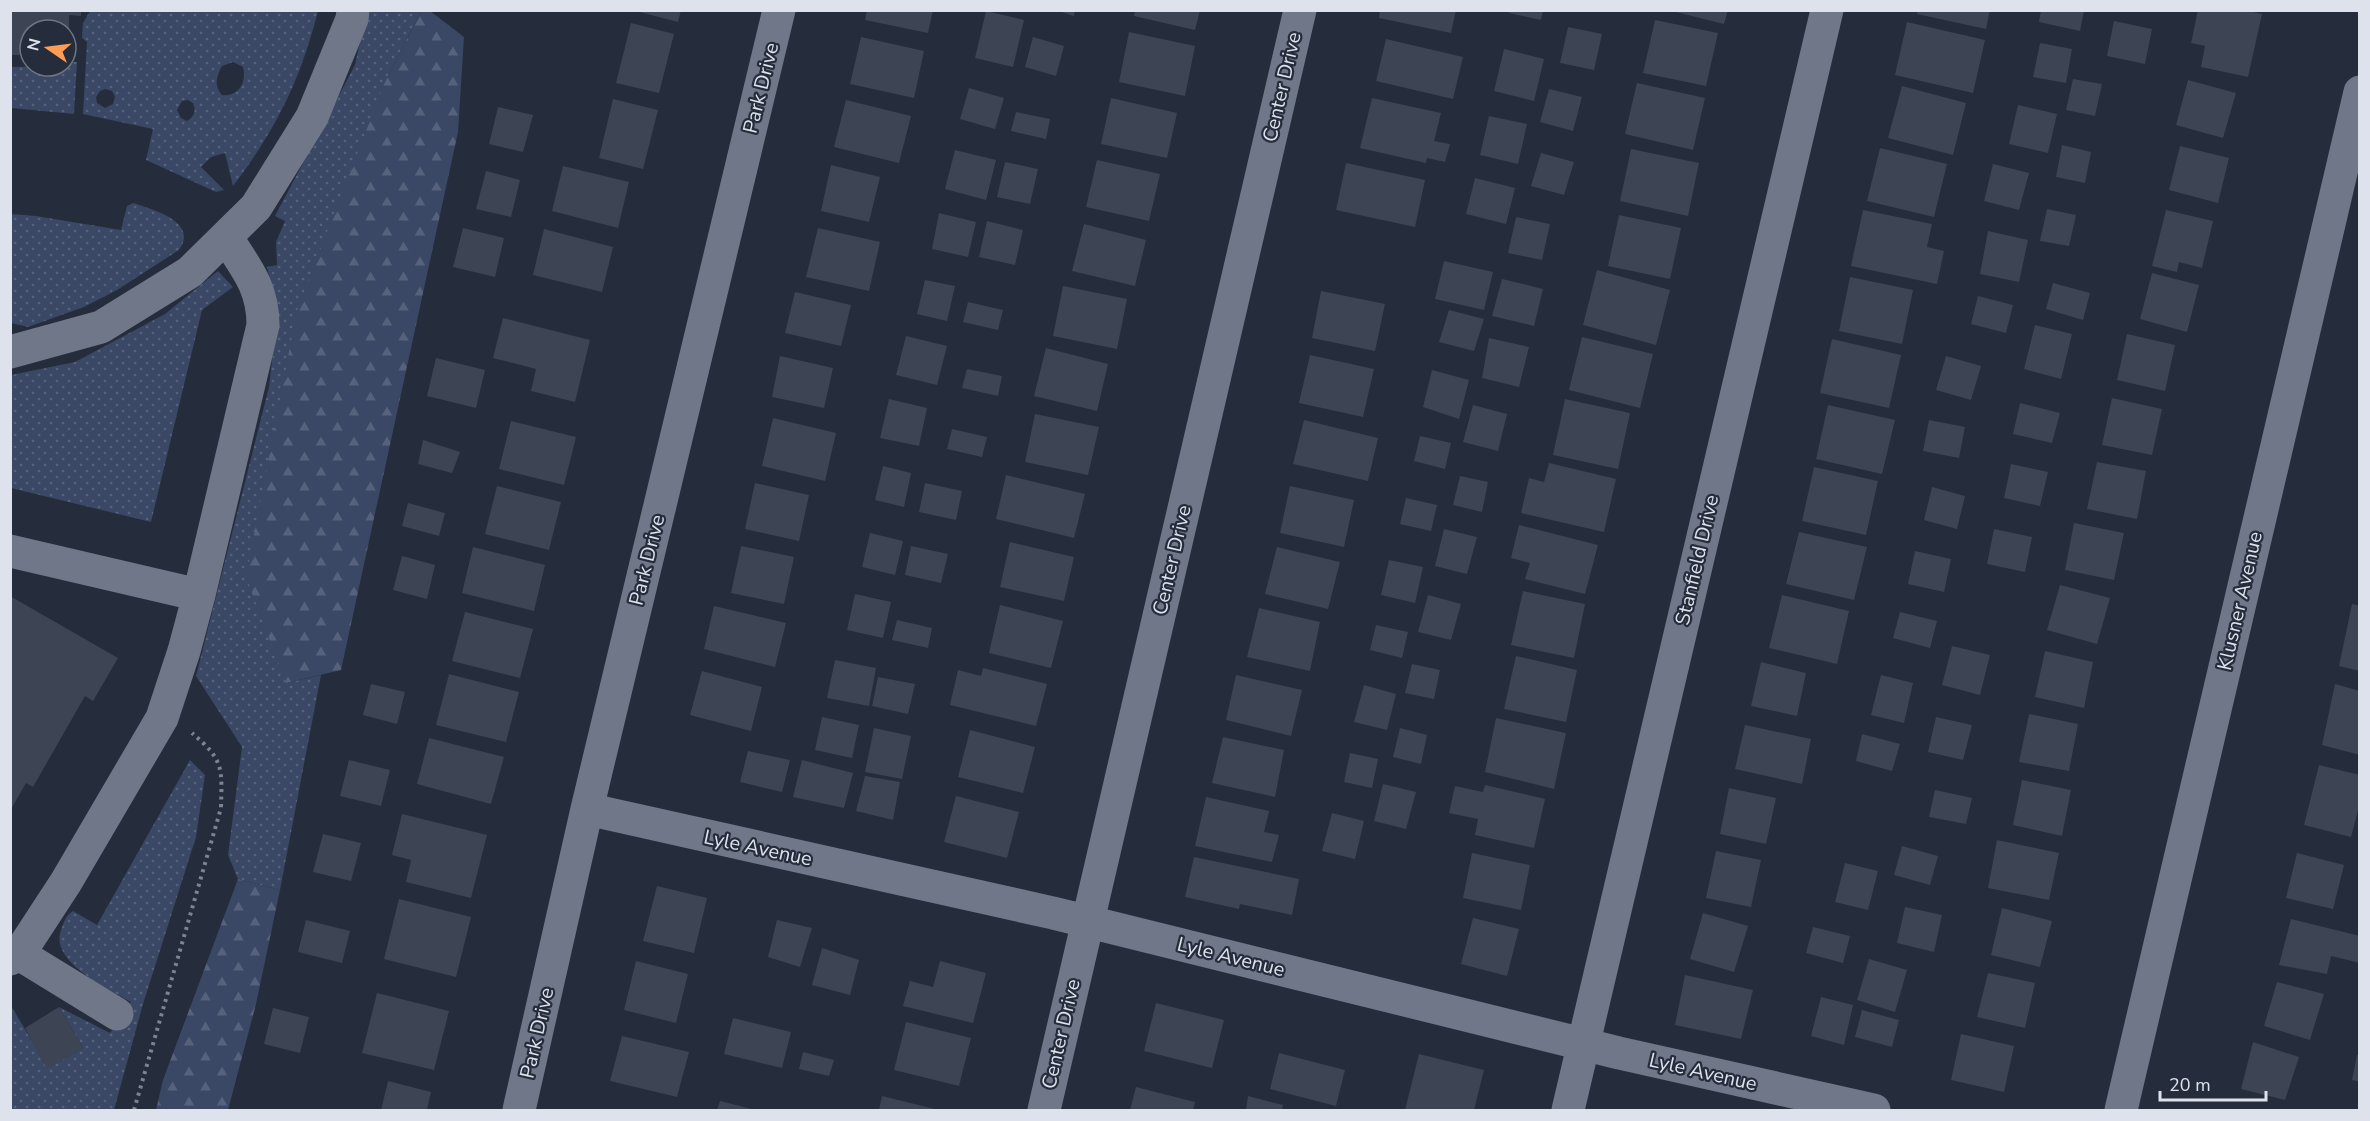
<svg xmlns="http://www.w3.org/2000/svg" width="2370" height="1121" font-family="'Nunito Sans',sans-serif">
<defs>
<pattern id="grass-dots" width="8" height="8" patternUnits="userSpaceOnUse" patternTransform="scale(1.5)"><rect width="8" height="8" fill="#3a4765"/><path d="M2 2h.1M6 6h.1" fill="none" stroke="#56617b" stroke-width="1.8" stroke-linecap="round"/></pattern>
<pattern id="forest-firs" width="22" height="20" patternUnits="userSpaceOnUse" patternTransform="scale(1.5)"><rect width="22" height="20" fill="#3a4765"/><path d="M5 1l3.5 6h-7zM16 11l3.5 6h-7z" fill="#56617b"/></pattern>
</defs>
<rect width="100%" height="100%" fill="#252c3b"/>
<path fill="url(#grass-dots)" fill-rule="evenodd" d="M90,11v-1l228,1c-18,70 -41,117 -85,175l-8,-33 -14,4 -10,10 23,23 -8,2 -70,-32 7,-31 -70,-15 4,-72 -5,-4 1,-15zM233,62l10,5c4,15 -4,30 -21,28 -8,-9 -6,-19 0,-29zM105,89l7,2 3,6 -2,7 -8,4 -8,-5 -1,-6 4,-6zM188,100l5,3c3,8 2,13 -6,18l-6,-3 -4,-8 5,-9z
M367,11h54l-37,73 -98,599 35,-8 -41,215 -42,-11 -10,-24 14,-108 -46,-71 73,-289 9,-79 -11,-41 10,-2 -1,-23 9,-21 -10,-5 80,-151z
M66,62h11l-3,52 -63,-6v-41l55,-1z
M133,203c21,7 66,19 46,47l-62,40 -33,17 -56,20 -17,-4v-109l25,2 85,14 6,-24z
M218,271l15,16 -31,23 -51,212 -140,-34v-113l64,-13 90,-48z
M190,760l15,15 -9,62 -53,167 -29,106h-103l-1,-106 38,64 35,-20 -24,-41 51,26 21,-31c-22,-13 -82,-40 -70,-72 3,-8 4,-14 12,-19l24,14z"/>
<path fill="url(#forest-firs)" d="M421,11h9l34,26 -6,95 -117,538 -55,13 -40,-106 51,-267 87,-226z
M238,879l42,11 -24,114 -28,106h-72l7,-30z"/>
<path fill="#3d4454" d="M10,10h71v6l-12,-1v40h-3v-25h-36v25h-20z
M632,10h49l-3,12z
M867,10h66l-5,23 -63,-13z
M1056,10h19l-1,6z
M1135,10h65l-5,20 -61,-14z
M1380,10h76l-5,23 -72,-15z
M1509,10h34l-2,10 -32,-7z
M1668,10h60l-4,14z
M1918,10h72l-4,19 -69,-15z
M2041,10h43l-4,21 -41,-9z
M2198,10h47l17,4 -14,63 -47,-10 4,-21 -14,-3z
M986,11l38,9 -11,47 -38,-9z
M1655,20l63,13 -12,53 -63,-13z
M2114,21l38,8 -7,35 -38,-8z
M1907,22l78,18 -12,53 -78,-18z
M631,23l43,11 -15,59 -43,-10z
M1568,27l34,7 -8,36 -34,-7z
M1129,32l66,14 -10,50 -66,-14z
M861,37l63,14 -10,47 -64,-14z
M1033,37l31,9 -8,30 -31,-9z
M1386,39l77,18 -10,42 -77,-18z
M2040,43l32,6 -6,34 -33,-6z
M1504,49l40,10 -10,42 -40,-10z
M2073,79l29,5 -7,32 -29,-6z
M2188,80l48,13 -13,45 -47,-13z
M1637,83l68,15 -12,52 -68,-16z
M1902,86l64,17 -13,52 -65,-17z
M969,88l35,10 -9,31 -35,-10z
M1549,89l33,8 -9,34 -33,-9z
M1111,98l66,15 -10,45 -66,-14z
M1372,98l69,15 -7,28 16,3 -5,18 -18,-4 -1,5 -66,-15z
M613,99l45,11 -15,59 -44,-11z
M846,100l65,16 -12,47 -65,-16z
M2018,105l39,9 -9,39 -39,-9z
M498,107l35,8 -10,37 -34,-8z
M1016,112l34,7 -4,20 -35,-8z
M1489,116l38,8 -9,40 -38,-9z
M2062,145l29,7 -6,31 -29,-6z
M2180,146l49,12 -11,45 -49,-13z
M1880,148l67,16 -13,53 -67,-16z
M1631,149l68,14 -11,53 -68,-15z
M955,150l41,10 -10,40 -41,-11z
M1541,153l33,9 -10,33 -33,-9z
M1097,160l63,14 -11,47 -63,-14z
M1005,162l33,7 -8,35 -33,-7z
M1346,163l79,17 -10,47 -79,-17z
M1993,164l36,9 -10,37 -35,-9z
M831,165l49,12 -11,45 -48,-11z
M563,166l66,16 -11,46 -66,-17z
M486,171l34,9 -9,37 -35,-8z
M1475,178l40,10 -9,36 -40,-10z
M2047,209l29,6 -7,31 -29,-5z
M1863,210l69,14 -5,23 17,4 -7,33 -86,-18z
M2166,210l47,11 -11,47 -23,-6 -2,10 -25,-6z
M939,213l37,9 -8,35 -36,-8z
M1619,215l62,13 -11,51 -62,-13z
M1516,217l34,7 -8,36 -34,-7z
M987,221l36,9 -8,35 -36,-8z
M1084,224l62,16 -11,46 -63,-15z
M463,228l41,10 -9,39 -42,-10z
M818,228l62,14 -11,49 -63,-14z
M544,229l69,18 -11,45 -69,-17z
M1988,231l40,9 -9,42 -39,-8z
M1444,261l49,11 -9,38 -49,-11z
M1597,270l73,20 -14,55 -73,-20z
M2152,273l47,12 -12,47 -47,-13z
M1850,277l63,13 -11,54 -63,-13z
M1502,279l41,10 -9,37 -42,-10z
M925,280l30,6 -8,35 -30,-7z
M2053,283l37,10 -7,27 -37,-11z
M1063,286l64,13 -10,50 -64,-13z
M1321,291l64,13 -10,47 -63,-13z
M795,292l56,13 -10,41 -56,-13z
M1978,296l35,9 -7,28 -35,-9z
M968,302l35,8 -5,20 -35,-8z
M1449,310l35,9 -10,32 -35,-9z
M503,318l87,22 -15,62 -44,-11 5,-22 -43,-11z
M2035,325l37,9 -11,45 -37,-10z
M2127,334l48,11 -10,46 -48,-11z
M906,336l41,10 -10,39 -41,-10z
M1582,337l71,17 -13,54 -71,-18z
M1489,338l40,9 -10,40 -37,-9z
M1832,339l69,16 -12,53 -69,-15z
M1046,348l62,16 -11,47 -63,-15z
M1310,355l64,14 -11,48 -64,-14z
M780,356l53,12 -9,40 -52,-11z
M1946,356l35,10 -10,34 -35,-10z
M436,358l49,12 -9,38 -49,-12z
M967,369l35,7 -4,20 -36,-8z
M1432,370l37,10 -10,39 -36,-12z
M2112,398l50,11 -10,46 -50,-10z
M889,399l38,9 -8,38 -39,-8z
M1565,399l65,14 -12,56 -65,-14z
M2020,403l40,10 -8,30 -39,-9z
M1473,405l34,9 -9,37 -35,-9z
M1828,405l67,15 -13,54 -66,-15z
M1035,414l64,13 -11,48 -63,-13z
M773,418l63,15 -11,48 -63,-15z
M1304,420l74,18 -10,43 -75,-17z
M1929,420l36,7 -6,31 -36,-7z
M511,421l65,16 -12,48 -65,-16z
M952,429l35,8 -5,20 -35,-8z
M1420,436l31,7 -6,26 -31,-8z
M423,440l37,12 -8,21 -34,-9z
M2097,462l49,9 -9,48 -50,-10z
M1549,463l67,16 -12,53 -83,-19 8,-35 15,4z
M2011,464l37,8 -8,34 -36,-8z
M883,466l28,7 -7,34 -29,-7z
M1814,467l64,14 -12,54 -64,-14z
M1006,475l79,19 -11,44 -78,-19z
M1460,476l28,6 -6,30 -29,-7z
M755,483l54,12 -10,46 -54,-12z
M925,483l37,8 -6,29 -37,-8z
M497,486l64,16 -12,48 -64,-16z
M1290,486l64,14 -10,47 -64,-14z
M1932,487l33,9 -8,33 -33,-9z
M1406,498l31,7 -6,26 -31,-7z
M408,503l37,10 -6,23 -37,-10z
M2074,523l50,10 -10,47 -49,-10z
M1519,525l79,20 -13,49 -60,-15 5,-16 -19,-5z
M1444,529l33,8 -10,37 -32,-8z
M1994,529l38,8 -7,35 -38,-8z
M1799,532l68,15 -13,53 -68,-16z
M870,533l33,8 -8,34 -33,-8z
M1010,542l64,15 -10,44 -64,-14z
M741,546l53,11 -10,47 -53,-11z
M911,546l37,8 -7,29 -36,-8z
M473,547l72,18 -11,46 -72,-18z
M1277,547l63,15 -12,47 -63,-15z
M1915,551l36,8 -7,33 -36,-8z
M402,556l33,9 -8,34 -34,-9z
M1389,560l34,7 -8,36 -34,-8z
M2060,585l50,13 -13,46 -50,-14z
M1523,591l62,13 -11,54 -63,-13z
M855,594l36,8 -8,36 -36,-8z
M1428,595l33,9 -10,36 -33,-8z
M1782,595l67,16 -12,53 -68,-16z
M10,596l108,62 -25,43 -8,-5 -52,91 -7,-4 -16,28z
M2352,604l8,2v65l-21,-5z
M1000,605l63,16 -12,47 -62,-15z
M714,606l72,17 -11,44 -71,-18z
M1259,608l61,14 -10,49 -63,-14z
M465,612l68,17 -13,49 -68,-17z
M1900,612l37,9 -7,27 -37,-10z
M897,620l35,8 -4,20 -36,-8z
M1376,625l32,7 -6,26 -32,-8z
M1952,646l38,9 -10,40 -38,-10z
M2045,651l48,11 -9,46 -49,-11z
M1516,656l61,14 -11,52 -62,-13z
M835,660l41,8 -7,38 -42,-8z
M1761,662l45,11 -9,43 -46,-10z
M1412,664l28,6 -6,29 -29,-6z
M983,668l64,16 -11,42 -86,-21 8,-35 23,6z
M702,671l60,16 -11,44 -61,-16z
M449,674l70,18 -13,50 -70,-17z
M1236,675l66,15 -11,46 -65,-16z
M1881,675l32,8 -9,40 -33,-8z
M878,677l37,7 -7,30 -36,-8z
M371,684l34,8 -8,32 -34,-9z
M2335,684l25,7v64l-38,-10z
M1364,685l32,9 -9,36 -33,-8z
M2029,714l49,10 -9,47 -50,-9z
M822,717l37,8 -7,33 -37,-8z
M1936,717l36,8 -9,35 -35,-8z
M1496,718l70,15 -12,56 -69,-17z
M1745,725l66,14 -9,45 -67,-15z
M874,728l37,8 -9,43 -37,-7z
M1400,728l27,7 -6,29 -28,-7z
M970,730l65,17 -12,46 -65,-16z
M1862,734l38,10 -8,27 -36,-10z
M1223,737l61,13 -9,47 -63,-14z
M429,738l75,19 -13,47 -74,-20z
M748,751l42,9 -8,32 -42,-10z
M1350,753l28,6 -6,29 -28,-6z
M349,760l41,10 -9,36 -41,-10z
M802,760l51,13 -9,35 -51,-11z
M2319,765l41,10v28l-9,34 -47,-12z
M865,776l35,6 -7,38 -37,-9z
M2022,780l49,10 -9,46 -49,-11z
M1383,784l33,8 -10,37 -32,-8z
M1485,785l60,14 -11,49 -59,-13 3,-16 -29,-6 6,-27 28,6z
M1729,788l47,10 -10,46 -46,-10z
M1935,790l37,8 -6,26 -37,-7z
M956,796l63,16 -12,46 -63,-16z
M1206,797l63,14 -5,21 15,3 -7,27 -77,-16z
M1332,813l32,8 -9,38 -33,-8z
M402,814l85,21 -16,63 -65,-16 5,-22 -19,-5z
M323,834l38,9 -10,38 -38,-9z
M1997,840l62,13 -10,47 -61,-12z
M1902,846l36,10 -8,29 -36,-10z
M1716,851l45,9 -10,47 -45,-9z
M1472,853l58,12 -9,45 -58,-12z
M2297,853l47,12 -11,44 -47,-11z
M1194,857l105,22 -7,36 -52,-11 -1,5 -54,-12z
M1845,863l33,8 -10,39 -33,-8z
M657,886l50,12 -13,55 -51,-12z
M399,899l72,18 -15,60 -72,-18z
M1905,907l37,8 -8,37 -37,-9z
M2002,908l50,13 -12,46 -49,-12z
M1703,913l45,13 -14,46 -44,-13z
M1473,918l46,11 -12,47 -46,-12z
M2291,919l69,17v27l-29,-7 -4,18 -48,-9z
M306,920l44,11 -8,32 -44,-11z
M777,920l35,8 -12,39 -32,-10z
M1813,927l37,9 -7,27 -37,-10z
M822,948l37,12 -9,35 -38,-10z
M1869,959l38,11 -12,42 -38,-12z
M636,961l52,13 -12,49 -52,-13z
M940,961l46,12 -13,50 -70,-17 7,-25 23,6z
M1988,973l47,10 -10,45 -48,-11z
M1685,975l68,15 -12,49 -66,-14z
M2277,982l47,12 -14,46 -46,-14z
M377,993l72,18 -15,59 -72,-17z
M1821,997l32,8 -9,40 -33,-9z
M1156,1003l68,17 -12,48 -68,-17z
M59,1007l24,41 -36,21 -22,-41z
M273,1008l36,9 -9,36 -36,-9z
M1862,1010l37,10 -7,27 -37,-10z
M733,1018l58,14 -9,36 -58,-14z
M906,1022l65,16 -12,48 -65,-16z
M1961,1034l53,12 -10,46 -53,-12z
M622,1036l67,16 -12,45 -67,-16z
M2253,1042l46,15 -14,43 -44,-11z
M803,1052l31,8 -5,16 -30,-7z
M1279,1053l66,17 -9,36 -66,-17z
M1419,1054l65,16 -10,40h-69z
M2357,1055h3v27l-8,-2z
M388,1081l43,11 -4,18h-46z
M1136,1087l59,15 -2,8h-63z
M882,1096l57,14h-60z
M1248,1096l35,9 -1,5h-36z
M720,1101l36,9h-39z"/>
<g fill="none" stroke-linecap="round" stroke-linejoin="round">
<path stroke="#7d838f" stroke-width="4" stroke-dasharray="3 4.5" stroke-linecap="butt" d="M134,1110l87,-302c1,-40 3,-48 -29,-75"/>
<path stroke="#6f7788" stroke-width="33" d="M10,352l91,-25 89,-55 66,-65 56,-90 40,-98 1,-9
M10,551l189,44
M587,809l466,104 566,140 255,57
M19,954l98,60
M10,959l9,-5 47,-72 96,-164 22,-67 15,-56 64,-270c0,-38 -17,-57 -37,-88
M519,1110l68,-301 192,-799
M1044,1110l256,-1100
M1568,1110l259,-1100
M2121,1110l239,-1018"/>
</g>
<g text-anchor="middle" dominant-baseline="central" stroke-width="4.5" stroke-linejoin="round" paint-order="stroke">
<g font-size="20" fill="#dde2ec" stroke="#252c3b">
<text transform="translate(1282 87) rotate(-77)">Center Drive</text>
<text transform="translate(761 88) rotate(-76)">Park Drive</text>
<text transform="translate(647 560) rotate(-76)">Park Drive</text>
<text transform="translate(1172 560) rotate(-77)">Center Drive</text>
<text transform="translate(1697 560) rotate(-77)">Stanfield Drive</text>
<text transform="translate(2240 601) rotate(-77)">Klusner Avenue</text>
<text transform="translate(758 848) rotate(12)">Lyle Avenue</text>
<text transform="translate(1231 957) rotate(14)">Lyle Avenue</text>
<text transform="translate(537 1033) rotate(-77)">Park Drive</text>
<text transform="translate(1061 1034) rotate(-77)">Center Drive</text>
<text transform="translate(1703 1072) rotate(13)">Lyle Avenue</text>
</g>
</g>
<rect width="2370" height="1121" fill="none" stroke="#dde2ec" stroke-width="24"/>
<g transform="translate(48 48) rotate(284)"><circle r="28" fill="#252c3b" stroke="#6f7582" stroke-width="1.5"/>
<path d="M0-4.5L10 22L0 15L-10 22Z" fill="#fd9d55"/>
<text y="-9" font-size="16" font-weight="bold" text-anchor="middle" fill="#dde2ec">N</text>
</g>
<path d="M2160 1091v9h106v-9" fill="none" stroke="#dde2ec" stroke-width="3"/>
<text x="2169" y="1091" font-size="18" fill="#dde2ec" stroke="#252c3b" stroke-width="4.5" paint-order="stroke">20 m</text>
</svg>
